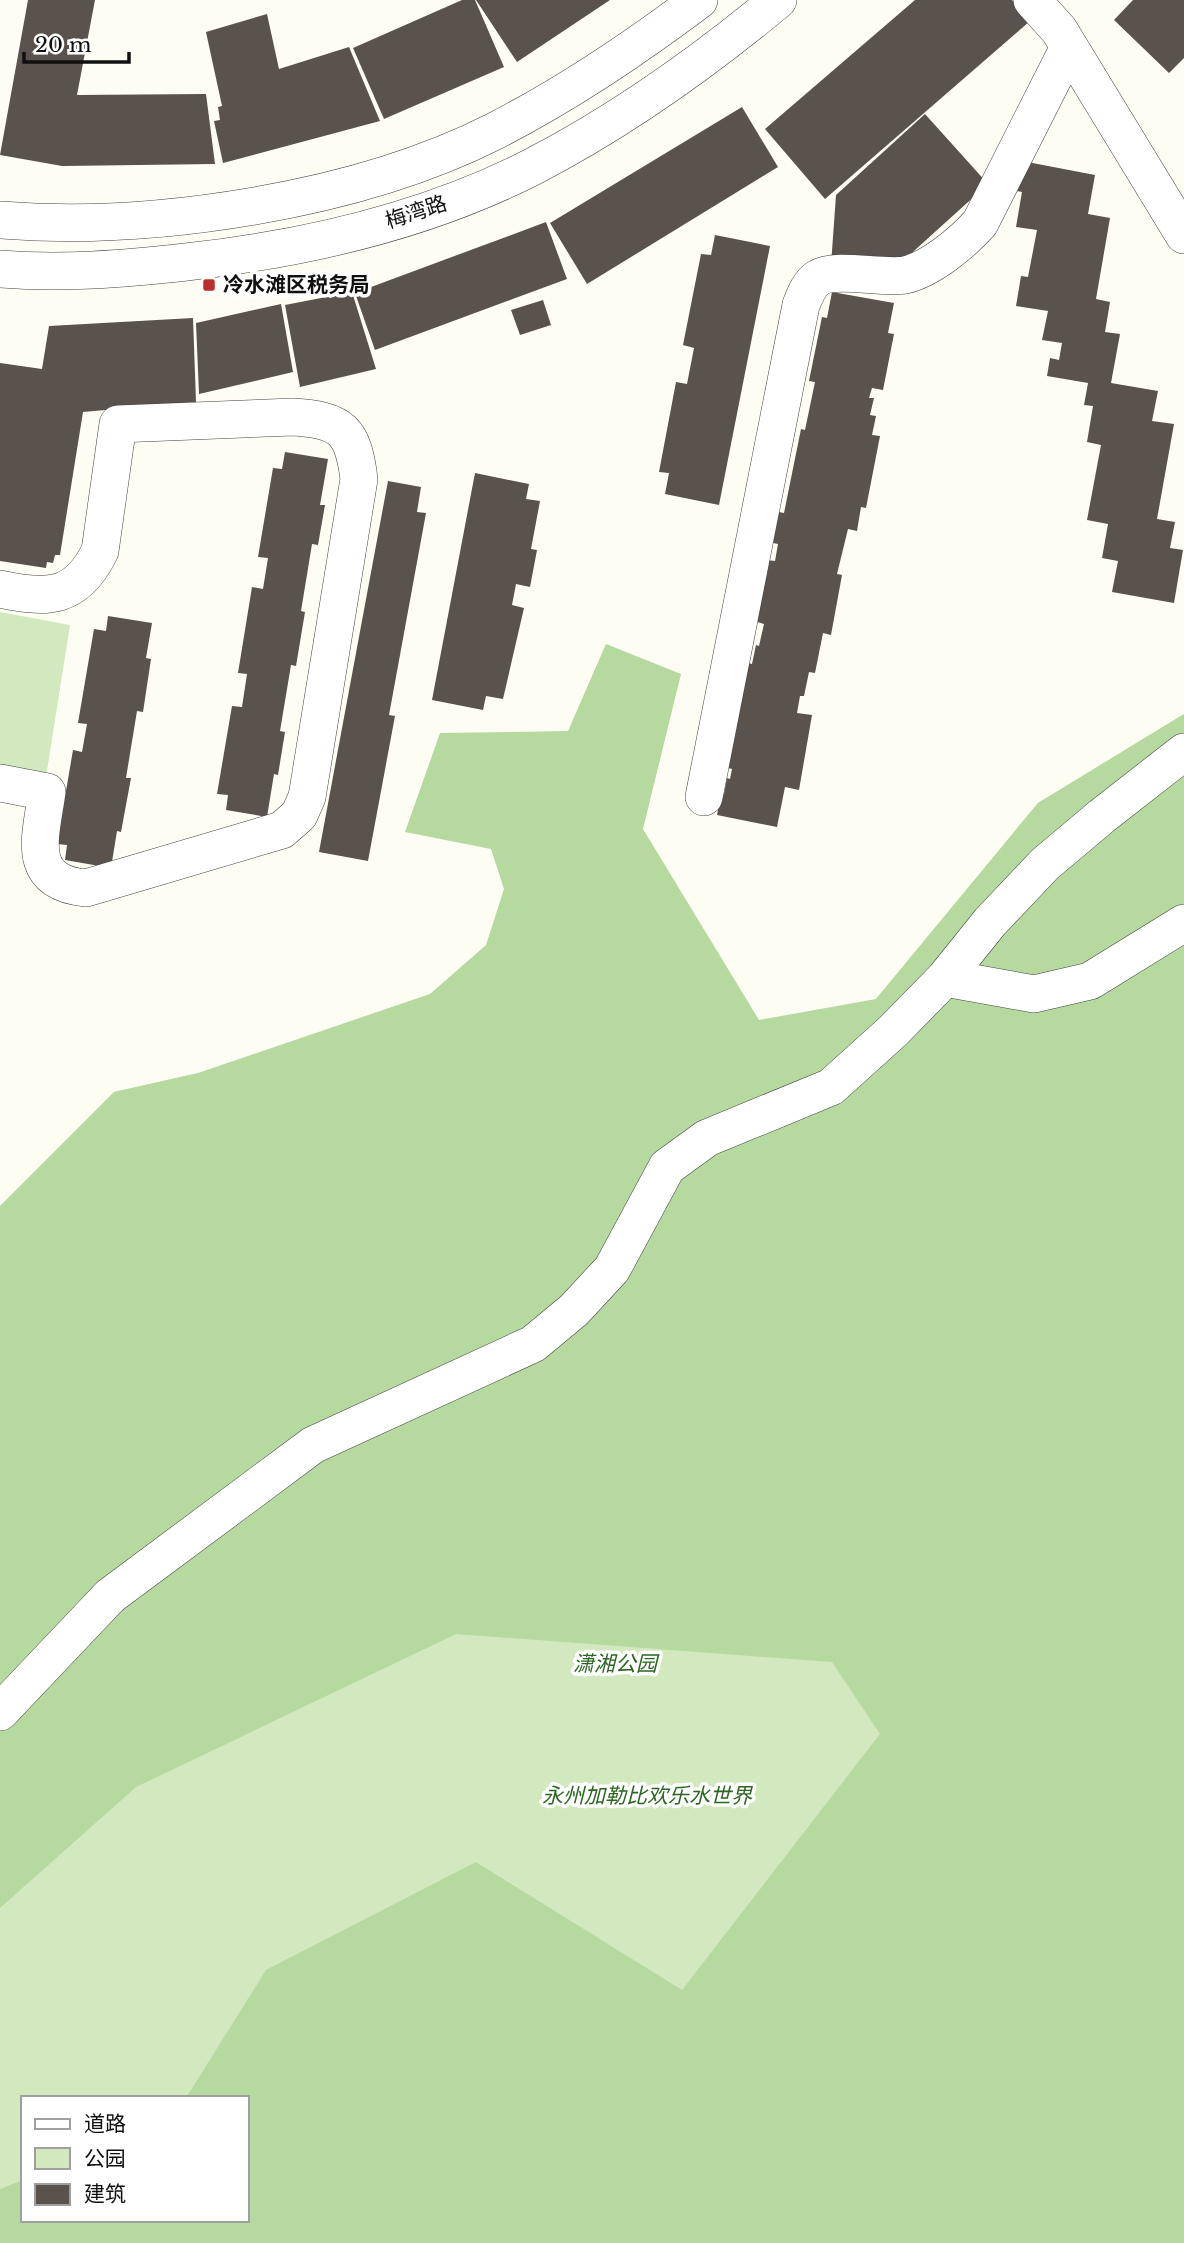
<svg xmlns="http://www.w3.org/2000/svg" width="1184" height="2243" font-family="'Libre Baskerville','Noto Sans SC',serif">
<rect width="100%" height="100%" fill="#fefdf4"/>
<path fill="#d2e8be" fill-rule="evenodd" d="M0,612l70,13 -24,152 -46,-8z
M1184,714v1529h-1184v-1024l114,-127 556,-124 -3,129 209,-98 162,-196zM23,2098h224v122h-224z"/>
<path fill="#b5d99e" d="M606,644l75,30 -38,155 116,191 117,-21 162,-196 146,-89v1529h-1184v-54l23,-9v40h224v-122h-61l80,-128 210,-108 206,128 198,-256 -48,-72 -376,-28 -320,153 -136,121v-702l114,-114 84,-19 232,-79 56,-49 18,-56 -13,-40 -86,-17 35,-99 128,-2z"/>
<path fill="#59524d" d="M28,0h67l-18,95 129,-1 9,70 -153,2 -62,-11z
M462,0h13l29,67 -120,52 -31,-71z
M476,0h134l-93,62z
M915,0h97l18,21 -205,178 -60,-70z
M1133,0h51v58l-15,15 -55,-53z
M267,14l12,55 70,-22 31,74 -157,42 -9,-42 6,-1 -2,-13 4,-1 -16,-74z
M742,107l36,60 -191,117 -37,-61z
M925,114l63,70 -94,85 -63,-4 5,-70z
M1022,161l73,14 -7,39 22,4 -14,81 14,3 -5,30 15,2 -9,49 47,8 -6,30 22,3 -17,95 18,3 -5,26 13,2 -9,53 -62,-11 6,-31 -16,-3 6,-34 -21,-4 14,-75 -14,-3 6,-36 -9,-1 4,-22 -41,-7 3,-18 9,2 3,-17 -20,-3 6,-29 -32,-5 5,-30 7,1 9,-47 -21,-3 6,-35 -5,-1z
M546,222l21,57 -192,71 -20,-57z
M715,235l55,11 -51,259 -54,-11 4,-21 -10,-1 17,-90 11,2 7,-36 -11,-3 18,-91 10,1z
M352,292l24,77 -76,18 -15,-82z
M832,292l62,11 -6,30 6,1 -11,56 -11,-2 -3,10h5l-4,17 6,1 -4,19 8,1 -14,72 -5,-1 -4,24 -9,-2 -11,45 5,1 -11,60 -8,-2 -8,40 -6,-1 -5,24h-4l-3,17 15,2 -13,75 -14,-3 -8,40 -60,-12 4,-22 3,1 3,-16 3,1 2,-10 -8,-2 20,-105 8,2 4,-19 3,1 5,-22 -10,-3 13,-61 8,1 3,-17 -5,-1 6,-31 5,1 17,-84 4,1 10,-48 -6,-1 13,-64 5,1z
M543,300l8,25 -31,10 -9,-25z
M281,304l12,68 -94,22 -3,-71z
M193,318l3,84 -113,10 -23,143h-5l-2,8 -6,-1 -1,6 -46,-7v-198l42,6 7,-43z
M285,452l43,7 -8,46h5l-7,40 -6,-1 -11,67 4,1 -9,54 -5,-1 -11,66 5,1 -7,43 -4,-1 -7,43 -41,-7 2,-15 -11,-1 15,-88 10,1 5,-33 -9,-1 14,-86 11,2 5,-31 -10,-1 15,-89 9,1z
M475,473l54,11 -3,15 14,2 -9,48 6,1 -7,37 -14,-3 -4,21 12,3 -21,91 -17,-3 -3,14 -51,-10z
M388,481l33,6 -4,25 9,1 -37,202 6,1 -27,145 -49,-9z
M108,616l44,7 -6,35 5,1 -8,53 -6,-1 -11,67h5l-10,54 -4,-1 -6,37 -46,-8 2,-15 -10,-1 16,-94 9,2 5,-28 -9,-1 16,-94 12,2z"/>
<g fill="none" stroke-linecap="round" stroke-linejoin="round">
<g stroke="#434343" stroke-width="38">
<path id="minor" d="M1032,0l27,30 125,205
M0,220c153,12 357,-19 495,-89 72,-37 139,-82 204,-131
M0,269c61,5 124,0 186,-7 118,-13 240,-41 346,-95 89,-46 169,-103 246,-167
M0,589c47,10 76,11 100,-38l18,-127 175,-7c49,3 60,13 66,62l-52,318 -8,18 -17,15 -196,58c-62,-6 -45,-52 -39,-96l-47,-9
M704,797l97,-492c4,-10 8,-21 17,-27 17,-11 64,1 87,-3 26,-6 58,-33 75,-52l89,-176
M945,978l89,16 56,-13 94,-58
M0,1712l110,-116 203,-151 220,-101 41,-34 38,-41 55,-102 40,-29 124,-51 62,-56 52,-53 45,-56 55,-58 57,-48 82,-64"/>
</g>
<use href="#minor" stroke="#fff" stroke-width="37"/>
</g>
<rect fill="#bc2e2d" stroke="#fff" stroke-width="2.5" x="202" y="278" width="14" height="14" rx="3.5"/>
<g text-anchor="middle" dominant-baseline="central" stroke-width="7" stroke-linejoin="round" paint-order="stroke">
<g font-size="21" fill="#101010" stroke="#fff">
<text transform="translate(416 212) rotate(-18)">梅湾路</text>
</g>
<g font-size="21" font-weight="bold" fill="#101010" stroke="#fff" text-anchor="start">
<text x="223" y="285">冷水滩区税务局</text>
</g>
<g font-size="21" font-style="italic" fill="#2c6622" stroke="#fff">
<text x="615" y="1664">潇湘公园</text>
<text x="647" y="1796">永州加勒比欢乐水世界</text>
</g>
</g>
<rect x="21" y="2096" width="228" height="126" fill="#ffffff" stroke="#9f9f9f" stroke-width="2"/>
<rect x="35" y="2119" width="35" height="10" fill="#ffffff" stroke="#9f9f9f" stroke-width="2"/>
<text x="84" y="2131" font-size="21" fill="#101010">道路</text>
<rect x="35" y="2148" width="35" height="21" fill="#d2e8be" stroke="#9f9f9f" stroke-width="2"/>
<text x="84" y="2166" font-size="21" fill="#101010">公园</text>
<rect x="35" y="2184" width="35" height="21" fill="#59524d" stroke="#9f9f9f" stroke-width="2"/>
<text x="84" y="2201" font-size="21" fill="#101010">建筑</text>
<path d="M24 52v10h105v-10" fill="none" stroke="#101010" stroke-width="3.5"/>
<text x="35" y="52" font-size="21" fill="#101010" stroke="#ffffff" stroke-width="5" paint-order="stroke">20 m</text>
</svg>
